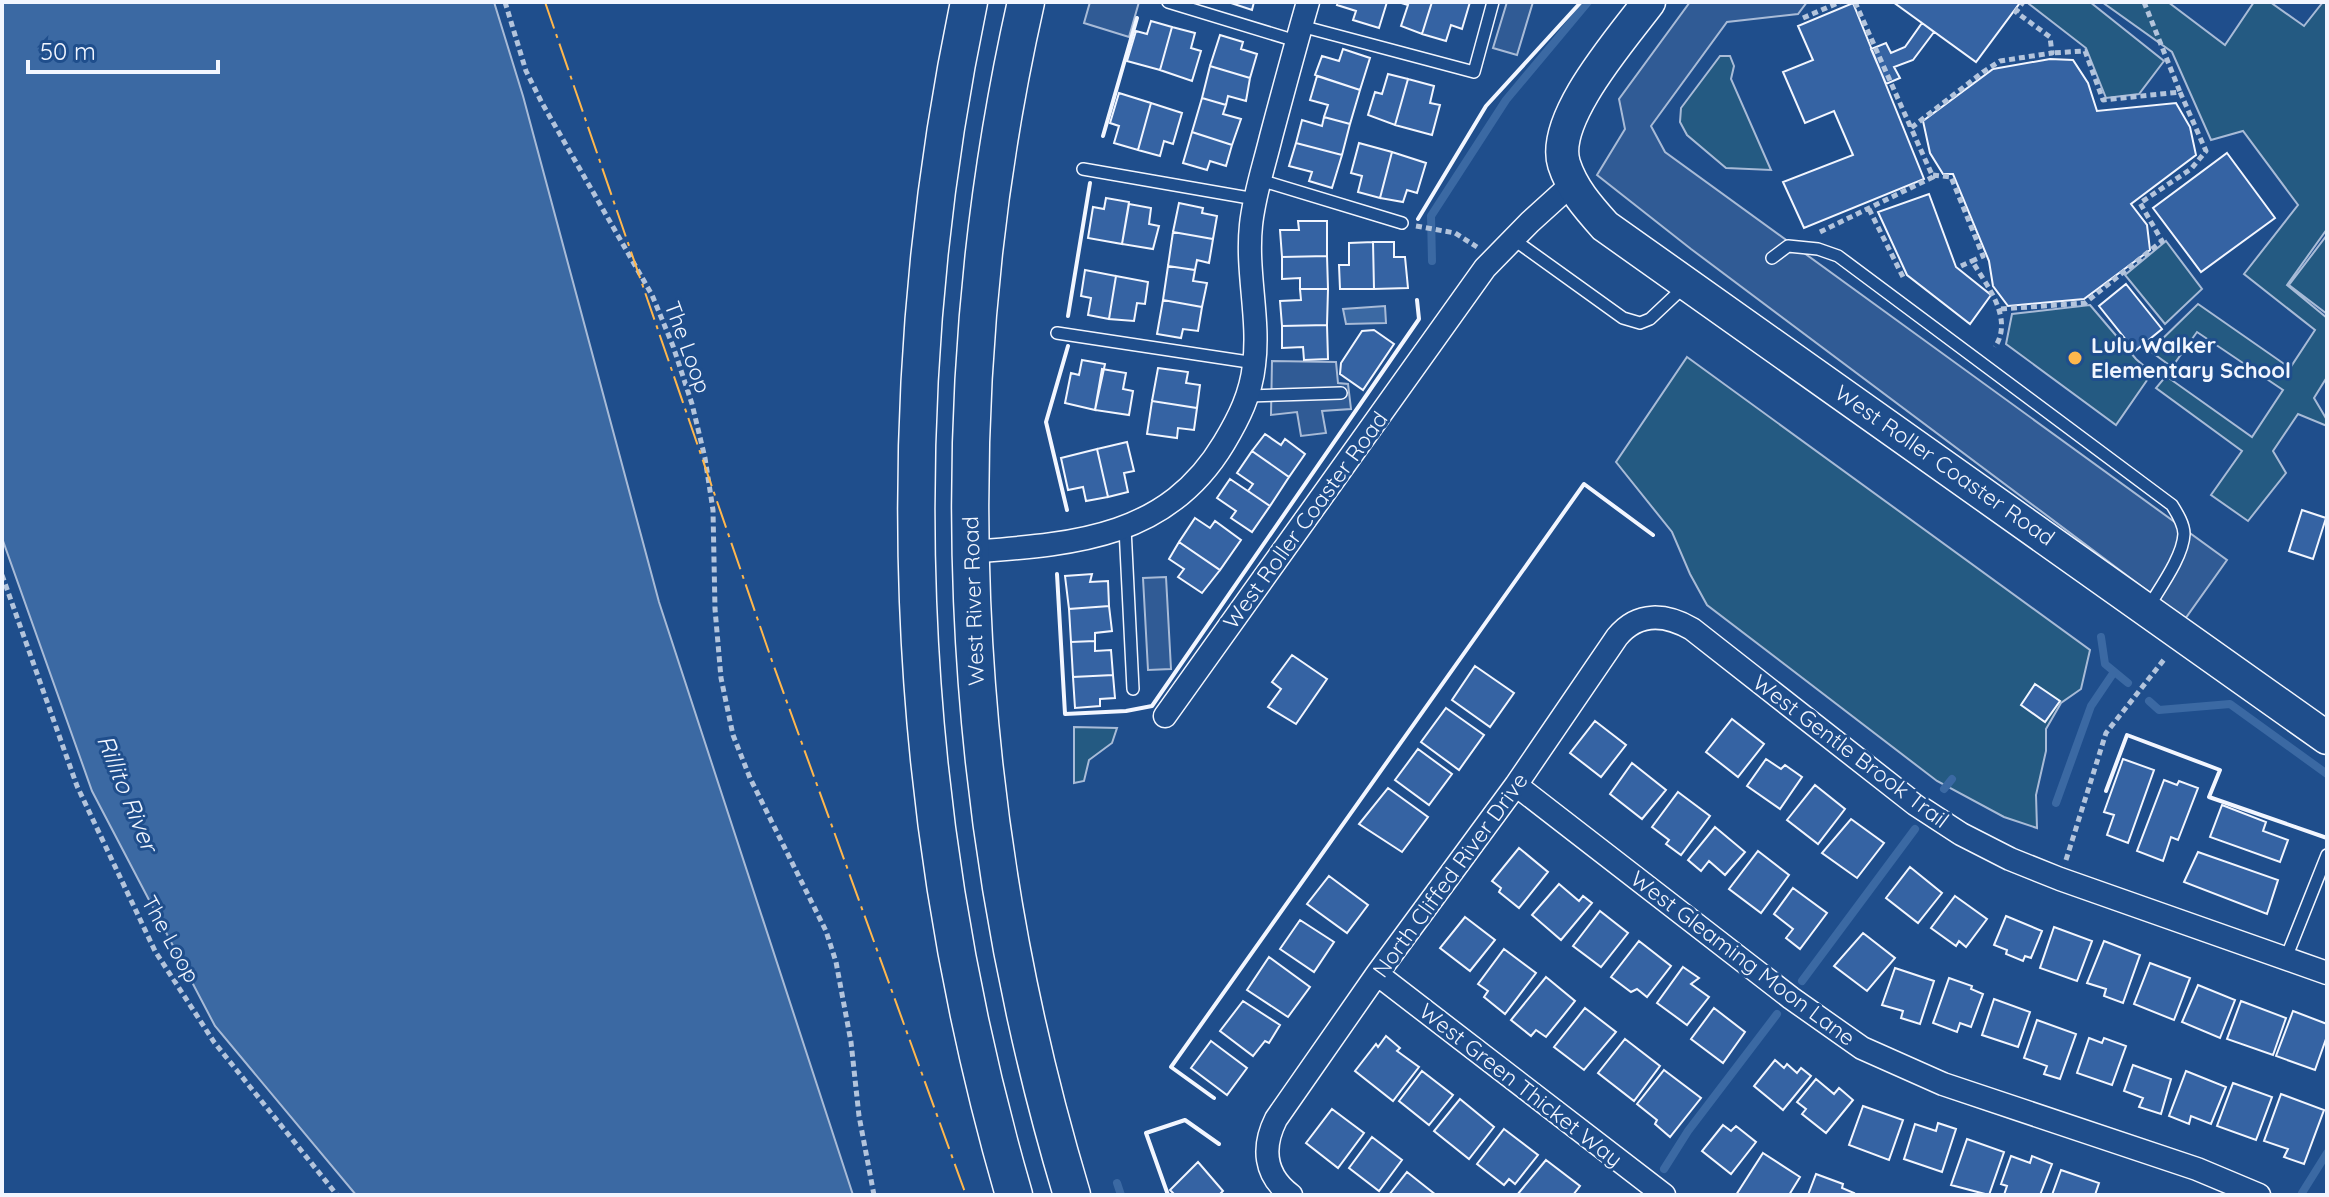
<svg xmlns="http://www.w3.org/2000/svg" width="2329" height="1197" font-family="Quicksand,sans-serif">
<rect width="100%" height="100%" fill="#1f4e8c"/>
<path fill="#245a82" stroke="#a8bbd7" stroke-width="2" d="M2030,2h60l74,59 -25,33 -33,4 -20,-50 -57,-44z
M2102,2h66l57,43 29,-43h16l34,24 19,-24h4v227l-40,56 40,33v59l-13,21 13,22v6l-29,-12 -25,37 13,22 -38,48 -37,-26 31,-44 -86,-63 10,-12 86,61 31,-47 -86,-58 -25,35 -22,-16 48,-47 92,64 25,-38 -71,-56 54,-69 -55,-74 -32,9 -39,-88z
M1720,56h10l4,10 -3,13 40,91 -45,-2 -39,-33 -7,-13 1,-14z
M2327,235v79l-38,-29z
M2166,241l36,48 -37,35 -40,-49z
M2090,305l46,54 16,14 -36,52 -110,-81 6,-30z
M1687,357l403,293 -9,39 -20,14 -15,26v22l-10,44 1,33 -33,-11 -67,-36 -230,-176 -17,-31 -18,-42 -56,-70z
M1074,727l43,1 -5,15 -23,17 -5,21 -10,2z"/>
<path fill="#305b95" stroke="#a8bbd7" stroke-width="2" d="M1090,2h49l-10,35 -45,-14z
M1507,2h26l-16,53 -24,-7z
M1690,2h117l-9,12 -71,8 -76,104 14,26 562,408 -42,59 -494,-370 -94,-74 28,-46 -6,-30z
M1272,361l64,1 2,21 10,1 3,25 -29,2 4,22 -25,3 -4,-24 -26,3z
M1166,577l5,92 -23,1 -5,-92z"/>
<path fill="#3b69a3" stroke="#a8bbd7" stroke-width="2" d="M2,2h492l29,94 136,506 194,593h-497l-141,-169 -123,-235 -90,-253z
M1385,306l1,17 -40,1 -3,-15z"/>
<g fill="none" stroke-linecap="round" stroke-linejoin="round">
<path stroke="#3b69a3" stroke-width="8" d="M1432,261l-1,-45 75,-116 82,-98
M2101,637l4,27 23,19
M2149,701l10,9 71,-6 97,70
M1944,789l8,-10
M2056,803l35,-97 23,-34
M1802,981l113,-152
M1664,1169l24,-38 89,-117
M1117,1183l4,12
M2302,1193l25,-40"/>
</g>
<path fill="#3563a3" stroke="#f2f6ff" stroke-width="2" d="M1228,2h26l-2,8z
M1338,2h49l-8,26 -26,-8 3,-9 -19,-6z
M1398,2h34l-10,32 -21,-8 7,-21z
M1432,2h38l-8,27 -11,-4 -5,16 -24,-7z
M1893,2h124l2,2 -43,58z
M1853,3l71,176 -120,49 -21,-46 70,-27 -19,-44 -29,12 -22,-51 30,-12 -15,-34z
M1151,21l21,6 -12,43 -33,-9 9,-30 11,3z
M1922,23l12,9 -21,28 -19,7 6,11 -14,6 -15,-35 15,-6 5,10 14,-6z
M1172,27l23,6 -4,15 10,3 -9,30 -32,-11z
M1220,35l23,7 -2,7 16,5 -7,24 -40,-12z
M1343,49l27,9 -10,32 -45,-15 7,-19 17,5z
M2050,59l23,1 15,23 9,28 79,-8 14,24 6,28 -65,49 16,21 3,25 -66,49 -76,7 -15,-20 -4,-25 -36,-87h-10l-13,-21 -7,-32 70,-52z
M1210,66l40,12 -4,23 -18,-5 -2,9 -24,-7z
M1388,74l20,5 -13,46 -27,-10 7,-23 7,2z
M1317,76l43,14 -10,34 -26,-7 4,-12 -18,-5z
M1408,79l26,7 -4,17 10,2 -8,30 -37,-10z
M1119,93l32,10 -13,47 -24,-7 5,-17 -9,-3z
M1202,98l24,7 -3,9 18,5 -9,26 -40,-13z
M1151,103l31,10 -9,31 -9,-3 -4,15 -22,-6z
M1324,117l26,7 -8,31 -46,-12 6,-23 20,6z
M1192,132l40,13 -6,21 -16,-5 -3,9 -24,-7z
M1296,143l46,12 -10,33 -23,-7 3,-9 -23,-6z
M1359,143l33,9 -12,46 -22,-6 4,-16 -11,-3z
M1392,152l34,11 -9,30 -10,-3 -4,12 -23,-4z
M2227,153l48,65 -74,54 -48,-64z
M1929,194l27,73 35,28 -21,29 -63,-49 -29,-63z
M1106,198l23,4 -7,42 -34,-6 5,-31 11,2z
M1179,203l24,5 -1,5 15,3 -4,23 -40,-7z
M1129,204l22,4 -2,16 10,2 -6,23 -31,-5z
M1298,221h29v35l-45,1 -2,-27h19z
M1173,232l40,7 -4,24 -12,-3 -2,10 -27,-4z
M1373,242h21v15h11l3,31 -34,1z
M1373,242l1,47h-34l-1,-24h10v-22z
M1327,256l1,33h-28v-11l-18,1v-22z
M1168,266l27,4 -2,11 14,2 -5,24 -39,-7z
M1085,270l31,6 -7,43 -21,-4 3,-17 -10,-2z
M1116,276l32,6 -3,22 -8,-1 -3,18 -25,-2z
M2126,284l36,45 -27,22 -36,-45z
M1300,289h28l-1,36 -45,1 -2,-25 21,-1z
M1163,300l39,7 -4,24 -15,-2 -2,9 -24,-4z
M1327,325l1,34 -24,1 -1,-13 -21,1v-22z
M1374,330l20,14 -31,46 -23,-16 1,-11 21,-32z
M1082,360l23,4 -10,46 -30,-7 6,-30 8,2z
M1158,368l30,4 -2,11 14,2 -3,23 -45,-7z
M1102,369l24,4 -3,16 10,2 -4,24 -34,-5z
M1152,401l45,7 -3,22 -16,-2 -1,10 -30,-4z
M1265,434l16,11 4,-6 20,15 -16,23 -37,-26z
M1127,442l7,29 -10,2 4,19 -20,5 -11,-48z
M1097,449l11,48 -22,4 -3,-14 -15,3 -7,-32z
M1252,451l37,26 -19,29 -22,-15 5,-7 -16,-11z
M1230,479l40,27 -18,26 -21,-14 5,-7 -19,-13z
M2302,510l24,8 -13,41 -24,-8z
M1195,518l15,10 5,-7 26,19 -21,30 -41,-28z
M1179,542l41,28 -18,23 -24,-16 6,-8 -15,-10z
M1092,574l-2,8 18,-1 1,25 -40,3 -4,-33z
M1109,606l3,25 -17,2v8l-24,1 -2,-33z
M1095,641v10l16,-1 2,25 -40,2 -2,-35z
M1292,655l35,24 -31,45 -28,-17 13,-18 -9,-7z
M1475,666l39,27 -24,34 -38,-27z
M1113,675l2,23 -15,1v7l-25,2 -2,-31z
M2035,684l25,17 -15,21 -24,-17z
M1446,708l38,27 -25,35 -38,-28z
M1732,719l32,25 -26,33 -32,-25z
M1595,721l31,24 -25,32 -31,-24z
M1418,749l34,25 -23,31 -34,-25z
M1766,759l15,10 4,-4 17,12 -22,32 -33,-23z
M2123,759l31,11 -26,73 -21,-8 7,-20 -10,-3z
M1632,763l34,27 -24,29 -32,-25z
M2164,780l13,5 2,-4 19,7 -20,52 -7,-3 -8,24 -26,-10z
M1815,785l30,24 -27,35 -31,-24z
M1388,788l40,29 -26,35 -43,-28z
M1678,792l32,24 -29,39 -15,-11 3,-4 -17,-13z
M2222,805l44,17 -3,9 25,9 -8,22 -70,-25z
M1851,819l33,24 -27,35 -35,-25z
M1715,827l30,25 -20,23 -16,-14 -8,10 -13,-11z
M1519,848l29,24 -29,36 -20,-16 2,-4 -9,-7z
M1758,851l31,24 -28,38 -32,-24z
M2198,852l80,28 -11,34 -83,-32z
M1910,867l32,26 -24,30 -32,-25z
M1329,876l39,29 -21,28 -40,-29z
M1559,884l20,17 4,-5 9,7 -31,37 -29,-25z
M1793,888l34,25 -27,36 -14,-11 7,-9 -19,-15z
M1955,896l32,23 -21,28 -7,-6 -3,5 -25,-18z
M1600,911l28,22 -27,34 -28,-21z
M2006,916l36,15 -11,27 -6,-2 -2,5 -17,-7 1,-4 -13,-5z
M1465,917l30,23 -25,31 -30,-23z
M1300,920l34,22 -20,30 -34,-23z
M2054,927l38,14 -15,40 -37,-13z
M1863,933l32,25 -28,33 -33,-25z
M1639,941l32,25 -24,31 -10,-8 -6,3 -20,-15z
M2104,941l36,14 -17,48 -19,-7 2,-7 -19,-6z
M1504,949l32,24 -31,41 -21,-17 4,-6 -10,-7z
M1269,957l41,30 -22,30 -41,-27z
M2150,963l40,15 -16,42 -40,-16z
M1683,967l16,11 -8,6 18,13 -22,28 -30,-22z
M1895,968l39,13 -14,43 -19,-6 2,-7 -21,-6z
M1546,977l29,24 -29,36 -10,-7 -5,6 -20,-16z
M1949,978l23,8 -1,3 12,5 -12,33 -11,-4 -3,9 -24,-9z
M2198,985l37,15 -15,38 -38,-16z
M1994,999l36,13 -12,35 -36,-12z
M1243,1001l37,24 -11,18 -4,-2 -12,15 -33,-25z
M2241,1001l45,17 -13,37 -46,-16z
M1585,1008l31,24 -32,38 -30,-23z
M1714,1008l31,24 -22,31 -32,-24z
M2293,1011l34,13v12l-12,34 -39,-14z
M2037,1020l39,14 -16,45 -16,-5 3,-8 -23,-8z
M1386,1036l14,12 -3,3 22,16 -26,34 -38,-30 21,-27 2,3z
M2089,1038l13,5 2,-5 22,8 -14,39 -35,-12z
M1625,1039l35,27 -26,35 -36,-28z
M1211,1041l36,27 -20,27 -36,-27z
M1775,1060l9,8 3,-4 10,9 4,-5 10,8 -28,34 -29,-24z
M2133,1065l38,14 -10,35 -22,-7 4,-9 -19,-7z
M1664,1070l37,28 -31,39 -15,-13 2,-4 -20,-16z
M1422,1071l31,24 -24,30 -30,-24z
M2186,1071l40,16 -15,37 -20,-8 -2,8 -20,-8z
M1816,1079l18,15 5,-6 14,12 -27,33 -24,-19 4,-5 -9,-7z
M2233,1083l39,14 -16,43 -39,-14z
M2281,1094l43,16 -20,54 -20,-7 4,-8 -24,-8z
M1460,1099l34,28 -25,32 -35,-28z
M1863,1106l40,14 -14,40 -40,-15z
M1332,1109l32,24 -26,35 -32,-25z
M1938,1123l18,6 -14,43 -38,-13 11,-35 21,7z
M1723,1125l8,6 5,-5 20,16 -25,32 -29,-23z
M1504,1129l34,26 -23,29 -6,-5 -5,6 -27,-21z
M1372,1137l30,23 -23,31 -30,-23z
M1967,1139l37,13 -15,43 -38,-10z
M1763,1153l37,24 -11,18h-53z
M2011,1156l19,7 2,-7 20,8 -12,31h-36l3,-9 -6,-2z
M1546,1160l34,26 -7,9h-56z
M1198,1162l25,29 -4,4h-44l-5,-5z
M2061,1170l38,13 -4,12h-43z
M1407,1172l29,23h-47z
M1816,1174l27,10 -1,4 12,5 -1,2h-45z"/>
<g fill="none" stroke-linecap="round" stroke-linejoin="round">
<g stroke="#f2f6ff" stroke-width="14">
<path id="lane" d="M1168,2l128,39
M1301,26l173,46 19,-70
M1083,169l172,30
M1260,180l142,43
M1513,239l110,79 17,5 10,-4 34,-32
M1772,258l16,-12 30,3 20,7 334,249c5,8 12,19 12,29 -1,23 -25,55 -36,74
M1057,333l198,30
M1249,396l92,-3
M1125,528l8,161
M2286,958l41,-103"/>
</g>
<g stroke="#f2f6ff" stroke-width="25">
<path id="street" d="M969,552c102,-8 197,-12 255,-109 15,-25 27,-49 30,-78 6,-46 -8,-93 -3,-140 3,-30 13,-59 20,-88 12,-45 24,-90 37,-135
M1165,716l320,-448 45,-46 43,-39
M1516,785l275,213 71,50 81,36 254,85 62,26
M1377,974l287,221
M1291,1195c-27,-20 -29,-48 -15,-76l101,-145 139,-189 101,-148c21,-26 49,-23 75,-8l223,175 46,30 49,25 50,20 267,94"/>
</g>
<g stroke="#f2f6ff" stroke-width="35">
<path id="secondary" d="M1649,2c-26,35 -99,117 -85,162 8,25 24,43 41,62l722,512"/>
</g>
<g stroke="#f2f6ff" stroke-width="39">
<path id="primary" d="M969,2c-83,397 -68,804 45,1193
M1026,2c-89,394 -70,807 46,1193"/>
</g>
<path stroke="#b3c4dc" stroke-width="5" stroke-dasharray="6 4" stroke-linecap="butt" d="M505,2l21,69 16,32 110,192 21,51 19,58 13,54 8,52 2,99 6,69 12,57 17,43 76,153 10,31 15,80 8,74 15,79
M1855,2l56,126
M2144,2l36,90
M1803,18l37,-16
M1933,175l18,2 32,79 -11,5c15,25 42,57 23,86
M1869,209l34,68
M1416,226l39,7 22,14
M1820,232l113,-55 -22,-49 72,-56 17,-11 52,-8 -2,-16 -34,-25 7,-10
M1961,266l11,-5
M2001,309l84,-6 77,-62 -22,-38 51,-34 15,-18 -26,-59 -77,8 -18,-49 -33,2
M2,575l75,211 78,165 59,91 123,153
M2066,860l40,-127 60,-76"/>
<use href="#lane" stroke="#1f4e8c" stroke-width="11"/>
<use href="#street" stroke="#1f4e8c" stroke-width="22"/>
<use href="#secondary" stroke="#1f4e8c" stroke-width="32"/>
<use href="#primary" stroke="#1f4e8c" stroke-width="36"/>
<path stroke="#f2f6ff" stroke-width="4" d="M1103,136l34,-118
M1418,219l68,-113 95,-104
M1068,316l22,-133
M1067,510l-21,-88 22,-76
M1057,574l8,140 61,-3 26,-5 267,-387 -2,-19
M2106,791l21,-56 93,35 -11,27 118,41
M1214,1098l-43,-31 413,-583 69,51
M1168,1195l-22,-62 39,-13 34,24"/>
<path stroke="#ffb74d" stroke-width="2" stroke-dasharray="28 6 4 6" stroke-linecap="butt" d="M545,2l227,659 194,534"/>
</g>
<circle fill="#ffb74d" stroke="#1f4e8c" stroke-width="3" cx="2075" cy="358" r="8"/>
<g text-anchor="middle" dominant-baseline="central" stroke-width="6" stroke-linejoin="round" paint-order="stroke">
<g font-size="22" font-weight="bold" fill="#f2f6ff" stroke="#1f4e8c" text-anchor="start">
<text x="2091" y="345">Lulu Walker<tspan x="2091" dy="25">Elementary School</tspan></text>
</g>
<g font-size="22" fill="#f2f6ff" stroke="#1f4e8c">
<text transform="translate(688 347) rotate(70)">The Loop</text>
<text transform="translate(1945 465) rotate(35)">West Roller Coaster Road</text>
<text transform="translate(1305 520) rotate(-54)">West Roller Coaster Road</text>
<text transform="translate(973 601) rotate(-92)">West River Road</text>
<text transform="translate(1851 751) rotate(37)">West Gentle Brook Trail</text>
<text transform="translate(1450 875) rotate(-54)">North Cliffed River Drive</text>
<text transform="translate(171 939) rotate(61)">The Loop</text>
<text transform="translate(1743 958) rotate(37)">West Gleaming Moon Lane</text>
<text transform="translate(1521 1085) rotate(38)">West Green Thicket Way</text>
</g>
<g font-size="24" font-style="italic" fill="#f2f6ff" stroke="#1f4e8c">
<text transform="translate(128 793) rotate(68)">Rillito River</text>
</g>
</g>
<rect width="2329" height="1197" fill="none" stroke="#f2f6ff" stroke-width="8"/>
<path d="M28 60v12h190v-12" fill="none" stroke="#f2f6ff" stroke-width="4"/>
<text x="40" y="60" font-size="24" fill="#f2f6ff" stroke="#1f4e8c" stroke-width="6" paint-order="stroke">50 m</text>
</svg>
